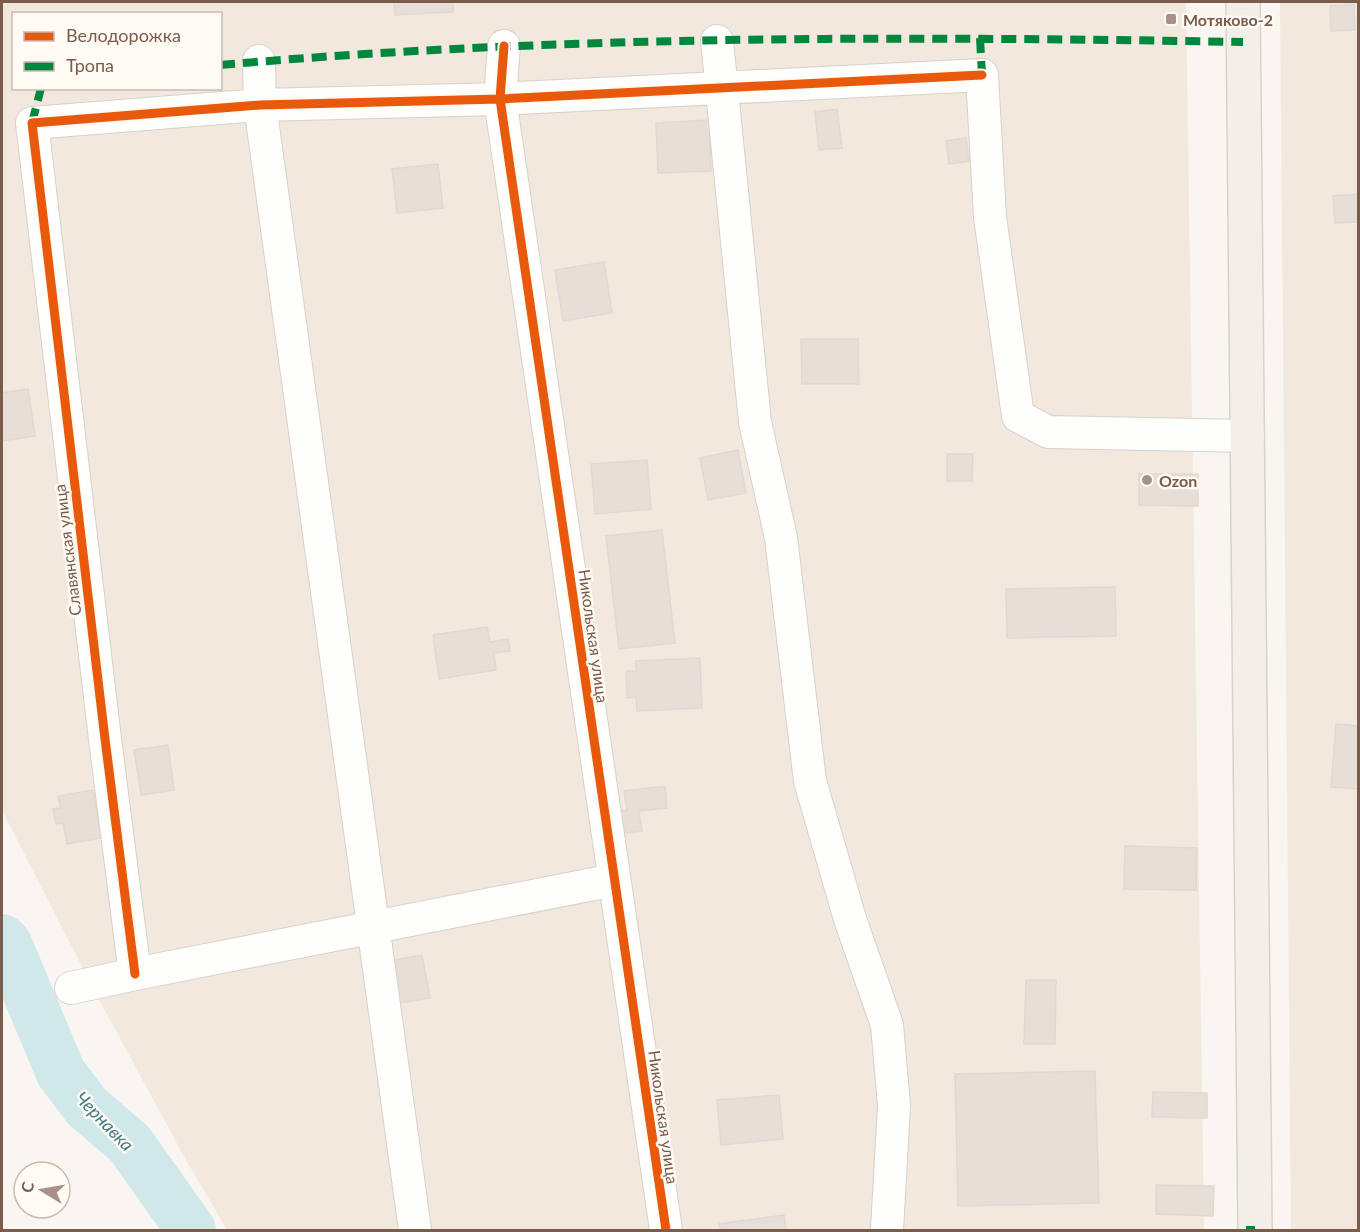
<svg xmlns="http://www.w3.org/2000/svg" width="1360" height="1232" font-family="Lato,sans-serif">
<rect width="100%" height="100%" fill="#f9f5f0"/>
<path fill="#f2e8de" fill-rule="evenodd" d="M2,2h1184l18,1228h-977l-41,-70 -90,-166 -94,-184zM14,14h206v74h-206z
M1280,2h78v1228h-67z"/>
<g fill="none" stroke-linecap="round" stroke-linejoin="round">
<path stroke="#d0e8ea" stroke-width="50" d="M2,939l5,5 54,129 26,34 43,37 61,86"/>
</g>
<path fill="#e6ded7" stroke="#e2d8d2" stroke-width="1.5" d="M394,2h59v10l-58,3z
M1354,4l1,26 -24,1 -1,-25z
M837,109l5,39 -23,2 -4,-38z
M709,120l2,51 -53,2 -2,-50z
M966,138l3,23 -20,3 -3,-23z
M438,164l5,44 -46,5 -5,-44z
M1358,194v28l-23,1 -2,-27z
M604,262l8,51 -49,8 -8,-51z
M801,339h57l1,45h-57z
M28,389l7,47 -33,5v-48z
M738,450l8,43 -38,7 -8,-42z
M947,454h26l-1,27h-25z
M647,460l4,49 -56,5 -4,-50z
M1139,474h59v32l-59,-1z
M662,530l13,113 -56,6 -13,-113z
M1115,587l1,49 -109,2 -1,-49z
M487,627l3,15 18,-3 2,12 -16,2 2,17 -57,9 -6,-44z
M700,658l2,50 -65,3 -1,-14 -9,1 -1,-27h10v-10z
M1336,724l22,2v63l-27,-2z
M168,745l6,45 -33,5 -7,-45z
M665,786l2,22 -28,3 3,20 -26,3 -3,-23 14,-1 -3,-19z
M93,790l8,48 -34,6 -4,-21 -7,1 -3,-15 8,-1 -3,-12z
M1125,846l72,2 -1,42 -72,-1z
M422,955l8,43 -30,5 -7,-43z
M1026,980h30l-1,64h-31z
M1095,1071l4,132 -141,3 -3,-132z
M1153,1092l54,1v25l-55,-1z
M779,1095l4,44 -62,6 -4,-45z
M1156,1185l58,1 -1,30 -57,-2z
M784,1215l2,15h-66l-1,-6z"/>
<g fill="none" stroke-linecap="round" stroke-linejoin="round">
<g stroke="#d7d1cb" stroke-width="34">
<path id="minor" d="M717,41l38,381 26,116 29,243 40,138 37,106 7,80 -7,125
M504,46l-4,53 166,1131
M259,61l1,44 155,1125
M135,974l-30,-235 -73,-616 228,-18 240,-6 482,-24 8,142 28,199 30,16 200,4
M71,988l64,-14 479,-94"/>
</g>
<g stroke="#dad1cc" stroke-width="36">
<path id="major" d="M1243,2l12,1228"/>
</g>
<use href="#minor" stroke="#fefefd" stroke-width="32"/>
<use href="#major" stroke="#f3eee8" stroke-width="33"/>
<path stroke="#00873e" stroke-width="8" stroke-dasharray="15 8" stroke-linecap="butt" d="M980,38l2,37
M220,65c340,-30 682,-29 1023,-23
M32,123l9,-35
M1246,1230h9"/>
<g stroke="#fffaf3" stroke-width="13">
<path id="cycleway" d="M504,46l-4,53 166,1131
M135,974l-30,-235 -73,-616 228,-18 240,-6 482,-24"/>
</g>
<use href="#cycleway" stroke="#e8590c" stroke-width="9"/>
</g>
<g fill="#a69286" stroke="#fffaf3" stroke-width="2">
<rect x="1165" y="13" width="12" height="12" rx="3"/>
<circle cx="1147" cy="480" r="6"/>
</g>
<g text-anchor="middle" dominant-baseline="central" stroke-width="5" stroke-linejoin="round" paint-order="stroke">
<g font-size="16" font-weight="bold" fill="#7a5c4d" stroke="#fffaf3" text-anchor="start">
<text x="1183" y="19">Мотяково-2</text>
<text x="1159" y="480">Ozon</text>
</g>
<g font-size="16" fill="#7a5c4d" stroke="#fffaf3">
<text transform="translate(67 550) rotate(-97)">Славянская улица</text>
<text transform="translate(594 636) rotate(82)">Никольская улица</text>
<text transform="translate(664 1117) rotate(82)">Никольская улица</text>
</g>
<g font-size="18" font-style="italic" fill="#437c86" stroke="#fffaf3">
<text transform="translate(105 1121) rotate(46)">Чернавка</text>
</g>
</g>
<rect width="1360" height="1232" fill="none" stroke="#7a5c4d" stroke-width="6"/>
<rect x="12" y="12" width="210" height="78" fill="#fffaf3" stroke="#cabbb1" stroke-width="1.5"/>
<rect x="24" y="32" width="30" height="9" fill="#e8590c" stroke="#cabbb1" stroke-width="1.5"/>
<text x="66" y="42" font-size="18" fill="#7a5c4d">Велодорожка</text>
<rect x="24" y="62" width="30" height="9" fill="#00873e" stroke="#cabbb1" stroke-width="1.5"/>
<text x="66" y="72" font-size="18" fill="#7a5c4d">Тропа</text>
<g transform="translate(42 1190) rotate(281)"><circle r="28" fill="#fffaf3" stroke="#cabbb1" stroke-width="1.5"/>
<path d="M0-4.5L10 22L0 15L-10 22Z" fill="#a69286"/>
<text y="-9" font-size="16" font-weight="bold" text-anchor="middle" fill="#7a5c4d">С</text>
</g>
</svg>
